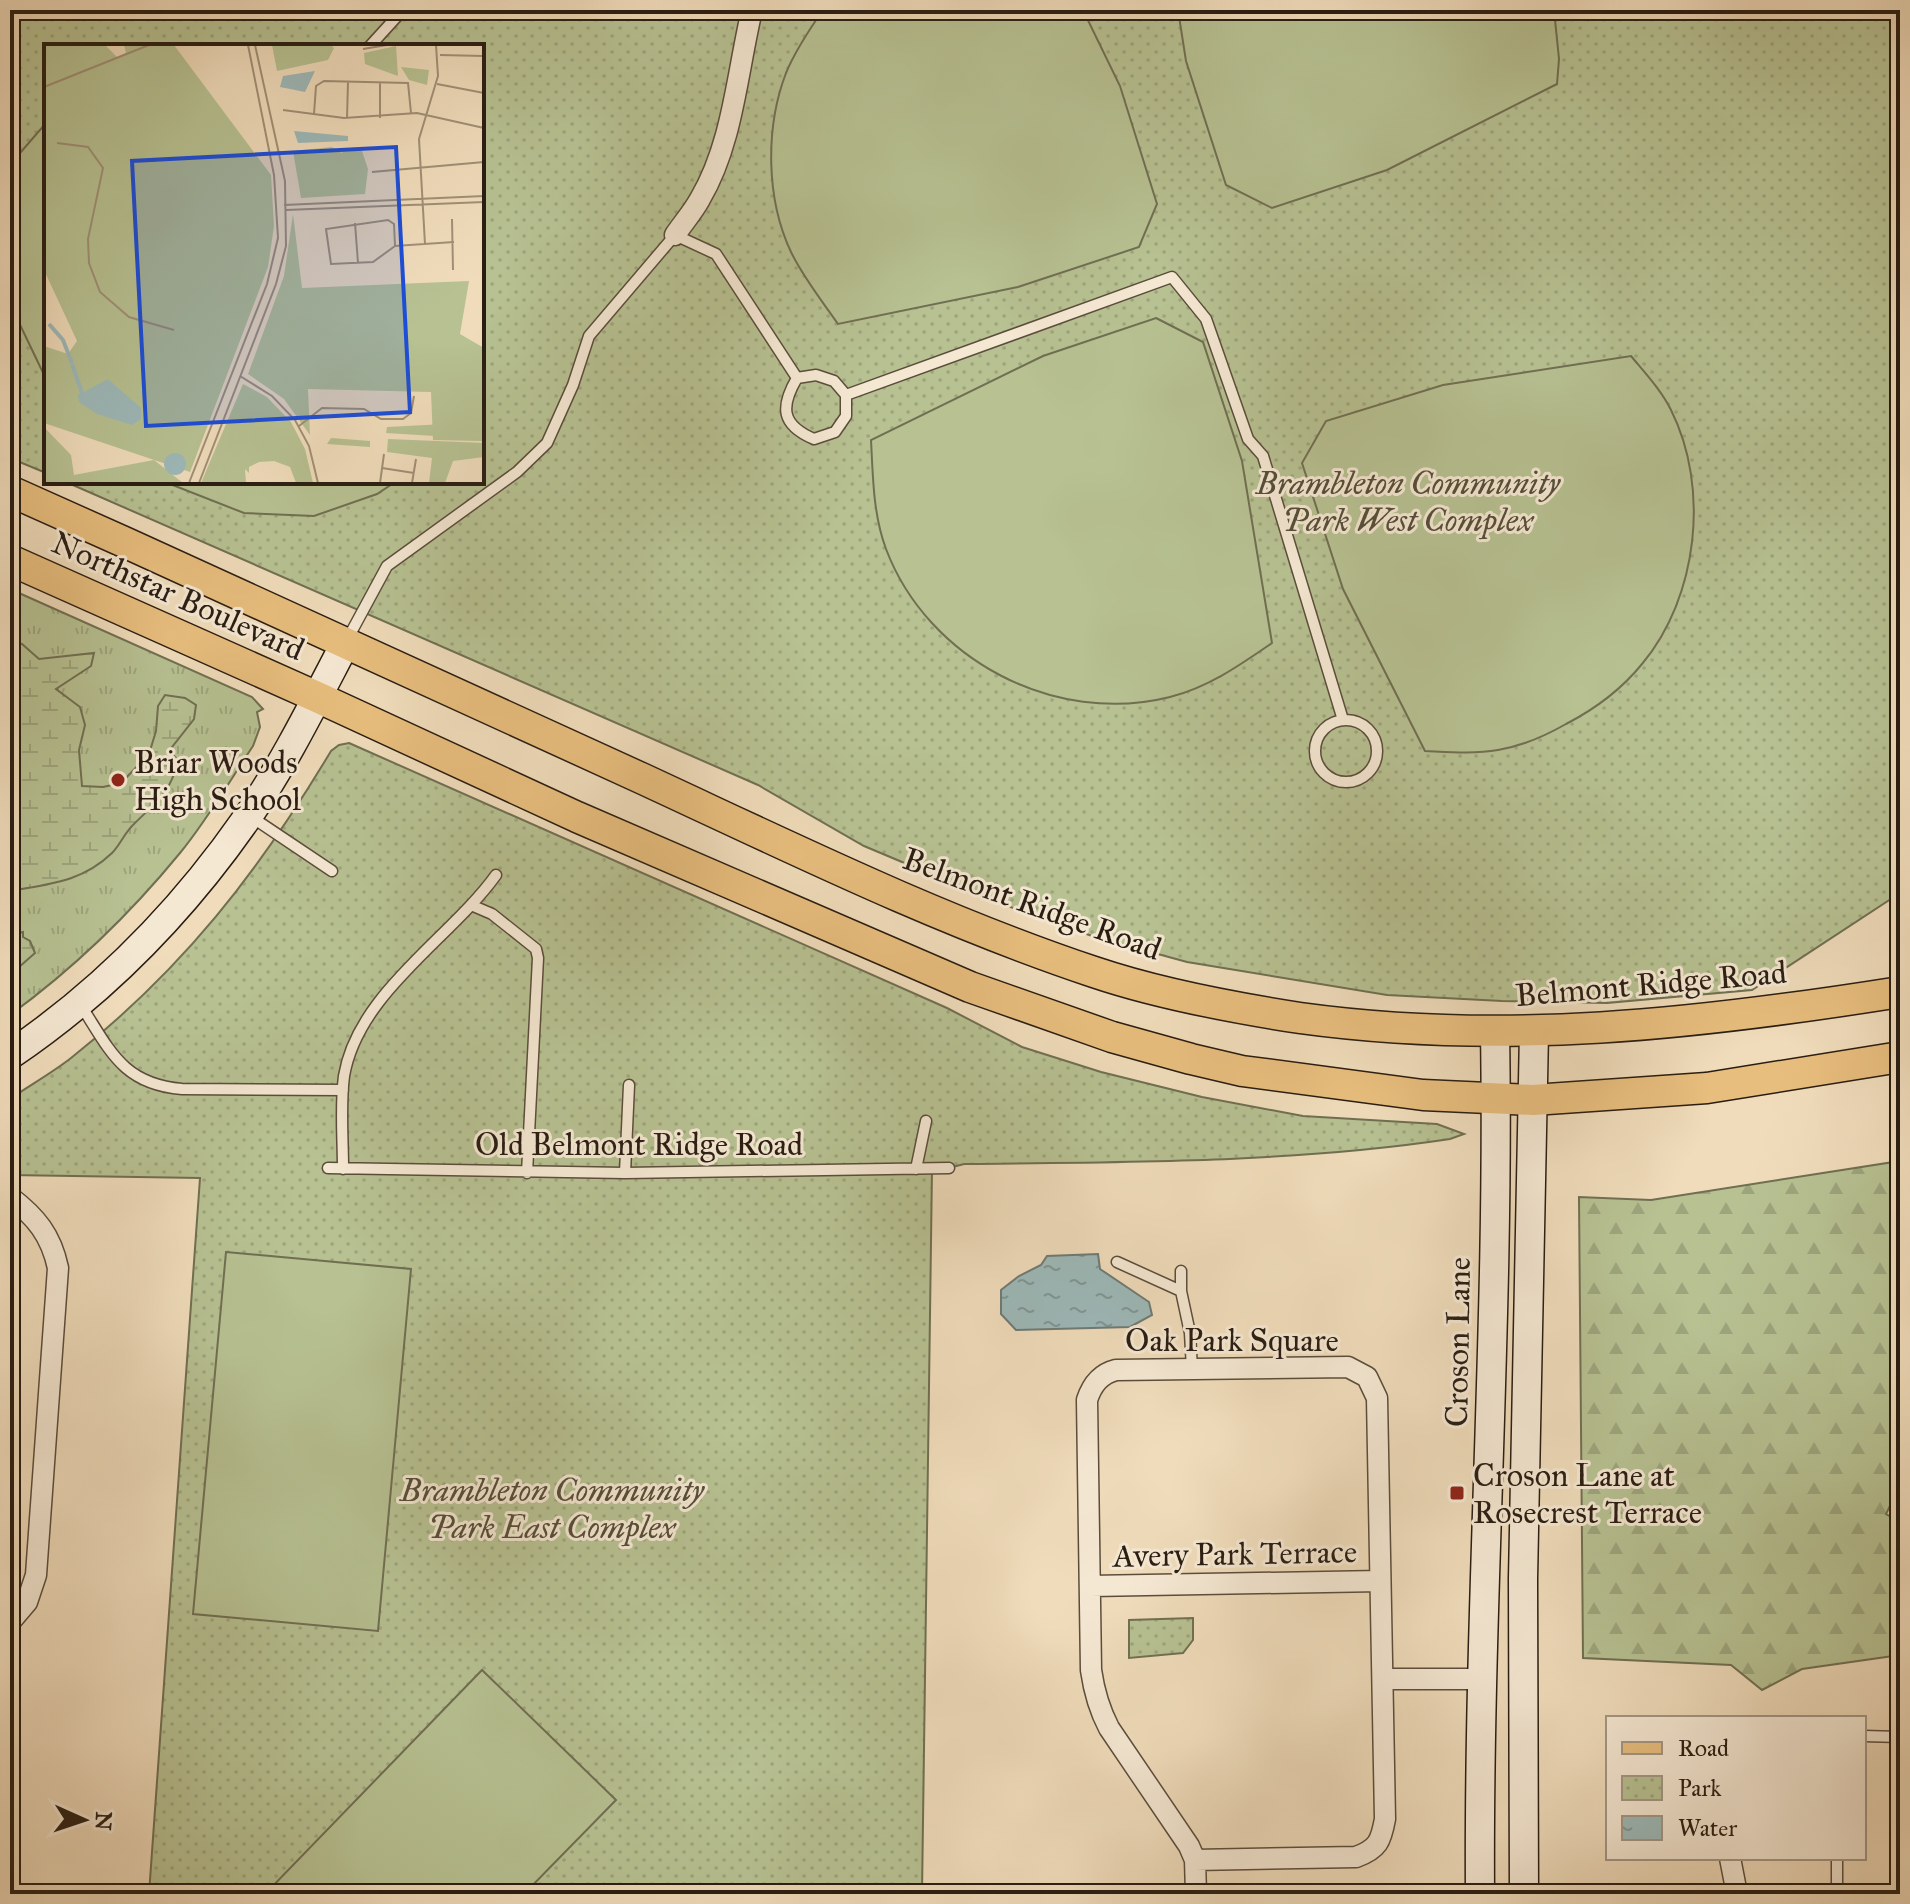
<svg xmlns="http://www.w3.org/2000/svg" width="1910" height="1904" font-family="'IM FELL Great Primer',serif">
<defs>
<pattern id="grass-tufts" width="24" height="20" patternUnits="userSpaceOnUse" patternTransform="scale(2)"><rect width="24" height="20" fill="#b7c192"/><path d="M3 7l-1-3M5 7V3M7 7l1-3M15 17l-1-3M17 17v-4M19 17l1-3" fill="none" stroke="#9da57d"/></pattern>
<pattern id="forest-firs" width="22" height="20" patternUnits="userSpaceOnUse" patternTransform="scale(2)"><rect width="22" height="20" fill="#b7c192"/><path d="M5 1l3.5 6h-7zM16 11l3.5 6h-7z" fill="#9da57d"/></pattern>
<pattern id="wetland-marsh" width="20" height="14" patternUnits="userSpaceOnUse" patternTransform="scale(2)"><rect width="20" height="14" fill="#b7c192"/><path d="M1 5h8M5 5V1M11 12h8M15 12V8" fill="none" stroke="#9da57d"/></pattern>
<pattern id="park-dots" width="8" height="8" patternUnits="userSpaceOnUse" patternTransform="scale(2)"><rect width="8" height="8" fill="#b7c192"/><path d="M2 2h.1M6 6h.1" fill="none" stroke="#9da57d" stroke-width="1.8" stroke-linecap="round"/></pattern>
<pattern id="water-ripples" width="26" height="14" patternUnits="userSpaceOnUse" patternTransform="scale(2)"><rect width="26" height="14" fill="#9db9b9"/><path d="M2 4q2-2 4 0t4 0M15 11q2-2 4 0t4 0" fill="none" stroke="#809695"/></pattern>
</defs>
<rect width="100%" height="100%" fill="#f0dcbb"/>
<filter id="stains"><feTurbulence type="fractalNoise" baseFrequency=".0025" numOctaves="4"/><feColorMatrix values="0 0 0 0 .2 0 0 0 0 .09 0 0 0 0 .02 0 0 0 .5 -.17"/></filter>
<radialGradient id="worn" r=".72"><stop offset=".6" stop-color="#630" stop-opacity="0"/><stop offset="1" stop-color="#630" stop-opacity=".3"/></radialGradient>
<path fill="url(#grass-tufts)" stroke="#706f52" stroke-width="2" d="M10,589l242,108 11,12 -6,3 3,15 -7,19c-24,36 -46,74 -73,107 -50,61 -107,116 -170,162z"/>
<path fill="url(#forest-firs)" stroke="#706f52" stroke-width="2" d="M1900,1161v324l-14,29 14,8v129l-7,5 -91,13 -40,21 -31,-25 -148,-7 -4,-461 72,3z"/>
<path fill="url(#wetland-marsh)" stroke="#706f52" stroke-width="2" d="M10,641l12,3 17,15 55,-6 -3,13 -35,23 24,18 5,18 -6,25 3,36 21,1 18,-4 28,-29 7,-23 2,-25 7,-11 20,3 11,7 -2,14 -25,32 9,9c-7,33 -22,42 -44,64 -9,8 -14,21 -22,29 -30,29 -63,31 -102,38z
M23,932v5l7,4 5,12 -25,22v-40z"/>
<path fill="url(#park-dots)" stroke="#706f52" stroke-width="2" d="M10,10h1890v883l-148,97 -145,13 -105,-2 -115,-6 -200,-33 -95,-26 -90,-32 -138,-58 -106,-61 -692,-303h416v-436h-436v427l-36,-15z
M349,743l598,265 75,39 79,25 101,25 101,19 134,8 27,10 -14,5c-159,24 -325,23 -486,25l-15,4 -17,1 -10,725h-773l51,-716 -190,-3v-76c20,-14 42,-26 61,-41 112,-89 187,-185 260,-307l8,-6z
M1193,1618v22l-10,13 -54,5v-38z"/>
<path fill="#b7c192" stroke="#706f52" stroke-width="2" d="M823,10h260l37,76 37,118 -18,43 -121,40 -180,37c-16,-23 -35,-47 -47,-72 -25,-53 -26,-124 -5,-179 9,-22 23,-43 37,-63z
M1178,10h376l5,49 -2,25 -170,86 -115,38 -46,-23 -40,-124z
M46,123v256l-34,-71 -2,-124 10,-31z
M1156,318l47,24 39,119 30,182c-32,22 -63,44 -102,54 -115,29 -242,-37 -284,-148 -13,-35 -13,-72 -15,-109l172,-84z
M1631,356c14,17 30,34 40,54 39,78 27,187 -29,254 -21,26 -47,45 -76,60 -21,12 -44,22 -68,26 -24,4 -49,2 -73,1l-82,-162 -41,-126 24,-42 117,-36z
M165,482h230l-18,12 -63,22 -70,-3z
M226,1252l185,17 -33,362 -185,-17z
M482,1670l134,130 -92,94h-259z"/>
<path fill="url(#water-ripples)" stroke="#6f7b76" stroke-width="2" d="M1098,1254l2,15 49,33 3,13 -22,12 -114,3 -15,-16v-24l18,-14 22,-11 6,-9z"/>
<g fill="none" stroke-linecap="round" stroke-linejoin="round">
<g stroke="#5b4d3c" stroke-width="13">
<path id="service" d="M370,46l31,-34 18,-2
M816,375l18,6 12,14v21l-11,16 -21,7c-33,-14 -34,-32 -17,-61z
M846,395l326,-118 34,42 42,120 15,17 80,264
M347,640l40,-74 130,-94 30,-29 26,-58 16,-49 86,-101 41,19 81,124
M1315 751a31 31 0 1 1 62 0a31 31 0 1 1-62 0Z
M250,816l82,55
M471,905l21,9 44,35 2,9 -11,215
M80,1004c30,46 42,80 102,85l161,1
M328,1168l297,5 324,-5
M343,1169c0,-31 -3,-63 1,-93 14,-83 106,-137 152,-201
M916,1169l10,-48
M625,1173l4,-88
M1117,1262l64,29 9,42 2,36
M1181,1271v20
M1864,1736l36,1
M1837,1858v36"/>
</g>
<g stroke="#5b4d3c" stroke-width="23">
<path id="minor" d="M675,235c8,-12 18,-23 25,-36 33,-56 37,-126 52,-189
M10,1197c26,20 41,38 48,71l-22,307 -9,27 -17,20
M1091,1586l289,-5
M1383,1679h98
M1730,1858l7,36
M1195,1860l161,-3c22,-8 25,-16 29,-38l-8,-421 -10,-21 -19,-10 -232,3c-16,4 -24,15 -29,30l4,270c3,21 8,39 18,58l80,118 6,14 1,34"/>
</g>
<g stroke="#291d12" stroke-width="31">
<path id="secondary" d="M10,1055c93,-63 173,-145 237,-237 38,-56 68,-117 99,-176
M1480,1894c-2,-288 20,-575 15,-862
M1524,1894l-1,-315 11,-547"/>
</g>
<g stroke="#291d12" stroke-width="33">
<path id="primary" d="M10,491c211,94 421,190 631,287 149,69 297,142 453,194 62,21 141,36 206,46 204,28 398,6 600,-26
M10,560l307,137 260,120 393,170 142,50 79,22 51,12 181,24 110,5 174,-12 193,-31"/>
</g>
<use href="#service" stroke="#f5e8d3" stroke-width="10"/>
<use href="#minor" stroke="#f5e8d3" stroke-width="20"/>
<use href="#secondary" stroke="#f5e8d3" stroke-width="28"/>
<use href="#primary" stroke="#e8be7e" stroke-width="30"/>
</g>
<g fill="#8f2418" stroke="#f5e8d3" stroke-width="3">
<circle cx="118" cy="780" r="8"/>
<rect x="1449" y="1485" width="16" height="16" rx="4"/>
</g>
<g text-anchor="middle" dominant-baseline="central" stroke-width="6" stroke-linejoin="round" paint-order="stroke">
<g font-size="32" font-style="italic" fill="#544e38" stroke="#f5e8d3">
<text x="1408" y="483">Brambleton Community<tspan x="1408" dy="37">Park West Complex</tspan></text>
<text x="552" y="1490">Brambleton Community<tspan x="552" dy="37">Park East Complex</tspan></text>
</g>
<g font-size="32" fill="#291d12" stroke="#f5e8d3">
<text transform="translate(178 596) rotate(24)">Northstar Boulevard</text>
<text transform="translate(1032 904) rotate(20)">Belmont Ridge Road</text>
<text transform="translate(1651 984) rotate(-5)">Belmont Ridge Road</text>
<text x="639" y="1144">Old Belmont Ridge Road</text>
<text x="1232" y="1340">Oak Park Square</text>
<text transform="translate(1458 1342) rotate(-89)">Croson Lane</text>
<text transform="translate(1235 1554) rotate(-1)">Avery Park Terrace</text>
</g>
<g font-size="32" fill="#291d12" stroke="#f5e8d3" text-anchor="start">
<text x="134" y="762">Briar Woods<tspan x="134" dy="37">High School</tspan></text>
<text x="1473" y="1475">Croson Lane at<tspan x="1473" dy="37">Rosecrest Terrace</tspan></text>
</g>
</g>
<g transform="translate(44 44)">
<rect width="440" height="440" fill="#f0dcbb"/>
<path d="M199,340l24,13 24,25 14,27 8,34h-17l-6,-16 -16,-6 -15,1 -10,5v6l-4,-4 1,14h-45zM0,383l27,28 3,20 80,-15 29,23h-139z" fill="#b7c192"/>
<path d="M228,1h59l3,3 -6,12 -51,11zM352,2l2,30 -33,-12 -1,-11zM357,23l28,3 -2,15 -18,-5zM288,103l10,6 3,-5 17,3 6,18 -3,25 -64,4 -8,-47zM440,378v17l-98,-6 1,-6zM287,394l39,3v6l-43,-3zM344,395l96,4v14l-31,4 -8,22h-16l3,-25 -45,-6zM224,396l8,1 1,9 -66,33 21,-40z" fill="#b7c192"/>
<path d="M199,349l24,14 5,19 -39,6 -5,22 -16,18 24,-64 5,4 14,-4z" fill="#b7c192"/>
<path d="M0,1h61l12,12 9,-4 -2,-8h50l97,130 3,51 -6,41 -78,205 -146,-49v-77l24,8 9,-13 -33,-71zM249,170l9,74 167,-7 -9,53 24,14v93l-51,-1 -2,-48 -123,-3 2,46 -26,-36 -36,-25 36,-98z" fill="#b7c192"/>
<path d="M156,144l26,5 14,23v7l-39,19 -6,-3 -11,-42zM103,165l19,39 -3,6 -42,12 -9,-17 3,-22 13,-14zM182,200l9,19 -2,19 -12,14 -20,5 -19,-38 3,-7zM122,220l6,2 13,41 -14,9h-20l-18,-13 -5,-21zM377,244l33,4 -7,52 -33,-5zM347,283l38,33 -17,20 -38,-33zM275,315l51,2 -1,26 -51,-2zM158,317l14,17 -6,24 -27,-19zM134,347l24,21 -4,5 -24,6 -15,-8z" fill="#b7c192"/>
<path d="M271,27l-10,21 -25,-5 3,-11zM250,87l54,5v5l-50,2zM64,335l33,29v11l-9,6 -35,-11 -18,-12 -1,-7zM120 420a11 11 0 1 1 22 0a11 11 0 1 1-22 0Z" fill="#9db9b9"/>
<path fill="none" stroke="#9db9b9" stroke-width="4" d="M5,280l14,16 9,23M28,320l10,29"/>
<path fill="none" stroke="#a09077" stroke-width="2" d="M319,5l24,-4M396,11l44,1M393,40l47,9M0,43l105,-42M239,66l61,8 73,-5 67,15M270,70l2,-28 8,-5 84,2 3,30M303,74l1,-36M336,74v-36M13,99l31,4 15,21 -15,71 1,24 11,29 29,25 45,13M328,128l112,-10M240,161l200,-9M242,166l198,-8M408,175l1,51M311,179l3,40M381,200l-6,-105 19,-63 -2,-31M351,202l-22,16 -42,2 -5,-35 62,-9 6,4 1,22 59,-4M196,332l32,20 23,24 14,26 9,37M255,382l23,-18 42,1 17,10h22l8,-6 3,-17M338,424l32,5M145,439l78,-199 11,-46 -4,-63 -26,-130M155,439l77,-199 10,-38 -1,-65 -30,-136M336,439l4,-29M368,439l4,-24"/>
<path fill="#1d4ed8" fill-opacity="0.15" stroke="#1d4ed8" stroke-width="4" d="M352,103l14,265 -264,14 -14,-265z"/>
<rect width="440" height="440" fill="none" stroke="#291d12" stroke-width="4"/>
</g>
<rect width="1910" height="1904" fill="none" stroke="#f0dcbb" stroke-width="40"/>
<rect x="12" y="12" width="1886" height="1880" fill="none" stroke="#291d12" stroke-width="4"/>
<rect x="20" y="20" width="1870" height="1864" fill="none" stroke="#291d12" stroke-width="2"/>
<rect x="1606" y="1716" width="260" height="144" fill="#f5e8d3" stroke="#a39786" stroke-width="2"/>
<rect x="1622" y="1742" width="40" height="12" fill="#e8be7e" stroke="#a39786" stroke-width="2"/>
<text x="1678" y="1756" font-size="24" fill="#291d12">Road</text>
<rect x="1622" y="1776" width="40" height="24" fill="url(#park-dots)" stroke="#a39786" stroke-width="2"/>
<text x="1678" y="1796" font-size="24" fill="#291d12">Park</text>
<rect x="1622" y="1816" width="40" height="24" fill="url(#water-ripples)" stroke="#a39786" stroke-width="2"/>
<text x="1678" y="1836" font-size="24" fill="#291d12">Water</text>
<g transform="translate(84 1820) rotate(93)" stroke="#f5e8d3" stroke-width="6" paint-order="stroke">
<path d="M0-6L14 30L0 20L-14 30Z" fill="#291d12"/>
<text y="-12" font-size="22" font-weight="bold" text-anchor="middle" fill="#291d12">N</text>
</g>
<rect width="100%" height="100%" filter="url(#stains)"/>
<rect width="100%" height="100%" fill="url(#worn)"/>
</svg>
